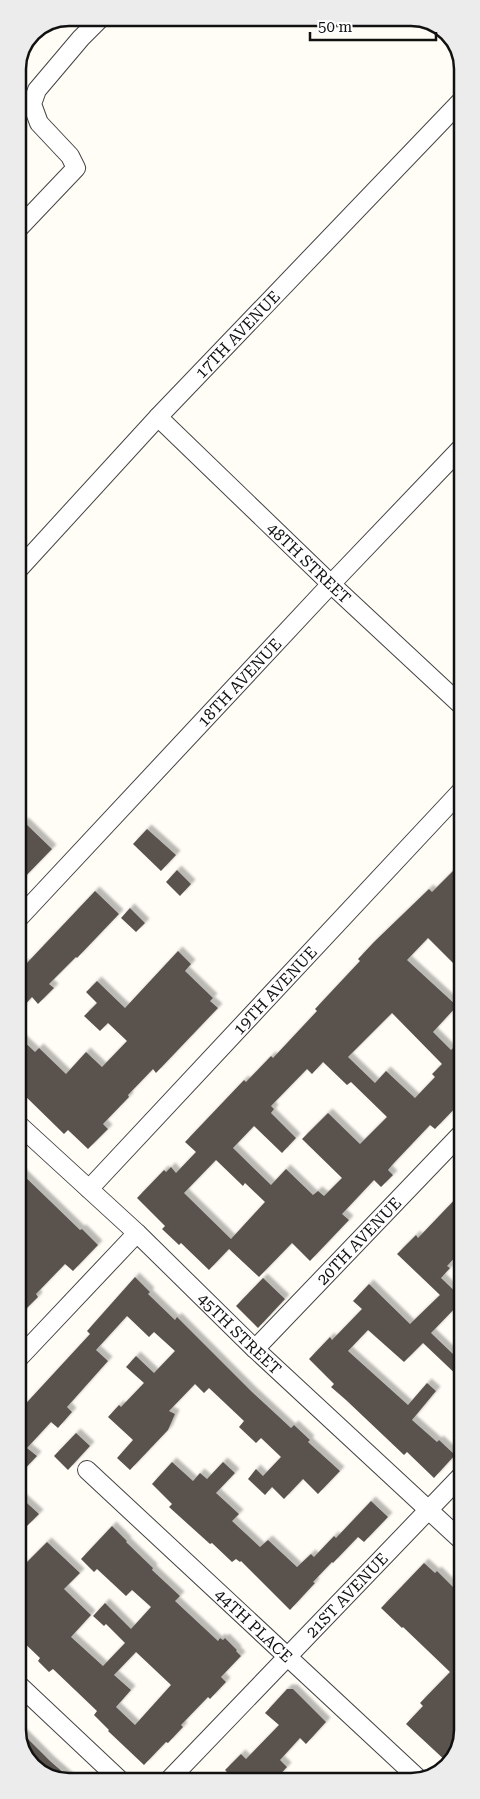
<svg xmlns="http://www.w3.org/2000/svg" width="480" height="1799" font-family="'Roboto Serif',serif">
<defs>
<filter id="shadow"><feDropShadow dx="4.5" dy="-4.5" stdDeviation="1" flood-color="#0004"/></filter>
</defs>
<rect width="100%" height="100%" fill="#fffdf5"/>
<path fill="#5a524d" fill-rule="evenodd" filter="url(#shadow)" d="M24,822l28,27 -34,35v-56z
M147,829l29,26 -15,16 -28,-27z
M462,862v110l-34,-34 -21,22 50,46 -24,26 18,18 11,-11v62l-27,28 -5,-4 -37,39 -5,6 5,5 -12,12 -7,-7 -32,34 7,6 -39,41 -18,-18 -33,34 -30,-28 -20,21 -28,-27 -2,2 -17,-16 3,-3 -28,-28 27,-28 2,2 5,-5 5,6 20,-21 -11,-10 59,-62 2,2 25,-26 2,2 44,-47 -2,-2 45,-48 -2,-2 16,-17 55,-53 3,3zM392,1013l50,51 -10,10 3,3 -20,21 -29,-27 -11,12 -27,-26zM323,1062l24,23 4,-3 36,35 -27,27 -32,-31 -26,26 40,39 -18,18 -6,-5 -5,4 -27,-26 -15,16 -38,-37 21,-22 28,27 14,-15 -25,-25 3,-4 -3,-3 36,-37 5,5zM216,1160l27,26 2,-3 20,19 -34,37 -47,-46z
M177,870l14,14 -11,12 -14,-14z
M95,891l24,23 -42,44 -1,-1 -27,27 5,4 -16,16 -6,-7 -14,15v-42l7,-7 1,1z
M130,908l15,15 -9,9 -15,-14z
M178,951l13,13 -6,7 28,27 -3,3 8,7 -62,65 -3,-4 -25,26 1,2 -26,27 5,5 -20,20 -20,-19 -4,4 -46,-45v-53l17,16 4,-4 27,26 20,-22 16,15 25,-26 -19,-18 -8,8 -16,-15 13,-13 -11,-11 11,-11 28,27z
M18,1170l62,60 2,-1 16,16 -25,26 -8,-7 -29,30 2,3 -20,20z
M462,1192v58l-15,16 3,2 -9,10 21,20v3l-31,32 23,22 8,-9v34l-39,-37 -19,19 -36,-32 -20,21 60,54 19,-22 9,8 -24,29 25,22 2,-2 16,15 -21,23 -27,-26 -3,3 -58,-55 -15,-13 3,-3 -25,-25 21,-22 2,3 30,-31 -9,-8 16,-17 41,40 30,-29 -43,-41 19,-19 2,3z
M135,1277l15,15 -2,2 27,26 2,-3 74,74 40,37 3,-3 16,15 -2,2 32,29 -22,23 -15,-15 -19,20 -12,-12 -7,8 -17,-16 8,-10 7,7 18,-19 -20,-19 -5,5 -17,-16 5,-6 -35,-33 -5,5 -9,-9 -26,27 6,3 -7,16 -38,40 -13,-12 16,-18 -25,-23 11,-12 2,2 23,-24 -18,-16 10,-11 18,17 21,-22 -21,-19 -5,5 -22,-21 -31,34 12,11 -41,46 5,5 -14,16 -7,-6 -24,26 10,8 -19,20v-64l72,-78 -3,-3z
M263,1278l22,21 -27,29 -22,-22z
M76,1433l14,13 -22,24 -14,-14z
M172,1462l21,19 7,-8 7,6 16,-17 12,11 -19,20 23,21 -7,7 28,26 8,-7 29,27 14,-13 3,3 20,-21 2,2 35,-37 17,16 -24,25 -6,-5 -25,26 -1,-1 -19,20 2,1 -25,27 -49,-49 -1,1 -4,-3 -4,3 -20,-19 -2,1 -41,-37 3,-3 -20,-20z
M18,1495l21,19 -12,12 -9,-9z
M112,1526l15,15 -1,1 27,26 -1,2 28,26 -5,5 43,40 2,-3 3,2 2,-2 12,12 -1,1 5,5 -20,21 5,5 -16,17 -2,-2 -27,28 2,2 -15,16 -2,-1 -22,23 -36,-34 1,-1 -15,-15 3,-4 -44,-42 -4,3 -11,-11 2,-3 -22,-21v-66l29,-29 33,31 -16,16 27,26 -20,22 32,29 22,-23 -19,-19 -2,2 -11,-10 12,-13 26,26 20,-22 -19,-17 -6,6 -29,-27 -3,3 -13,-13zM136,1652l35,33 -36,40 -19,-18 15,-17 -17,-15z
M424,1563l11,10 2,-2 25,25v134l-9,27 -5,6 -42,-39 17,-18 -3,-3 30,-31 -47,-45 -1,1 -21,-20z
M287,1689h6l33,33 -20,22 -6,-6 -20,22 7,7 -13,14h-38l-11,-11 16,-16 5,5 33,-34 -14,-12z
M19,1730l31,31 23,20h-10l-28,-12 -16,-29z"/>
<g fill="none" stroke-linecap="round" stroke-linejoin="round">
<g stroke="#444" stroke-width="20">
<g id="minor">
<path d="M18,229l58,-61 -6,-12 -31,-33 -7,-19 5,-14 44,-52 20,-20"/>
<path id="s1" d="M158,417l173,167 131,122"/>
<path id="s2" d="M18,570l140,-153 303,-316"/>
<path id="s3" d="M18,919l313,-335 131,-137"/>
<path id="s4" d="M18,1124l119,109 118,116 207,192"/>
<path id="s5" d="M89,1189l373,-399"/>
<path id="s6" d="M255,1349l207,-216"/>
<path d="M18,1359l119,-126"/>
<path id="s7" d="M87,1470l333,310"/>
<path d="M19,1685l102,96"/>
<path id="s8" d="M168,1781l294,-306"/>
</g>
</g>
<use href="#minor" stroke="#fff" stroke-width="18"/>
</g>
<g text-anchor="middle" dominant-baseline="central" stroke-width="5" stroke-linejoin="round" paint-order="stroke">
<g font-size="16" fill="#111" stroke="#fff">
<text stroke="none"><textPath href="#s2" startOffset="322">17TH AVENUE</textPath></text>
<text stroke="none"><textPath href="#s1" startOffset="210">48TH STREET</textPath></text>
<text stroke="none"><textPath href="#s3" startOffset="324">18TH AVENUE</textPath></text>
<text stroke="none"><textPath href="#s5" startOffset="272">19TH AVENUE</textPath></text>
<text stroke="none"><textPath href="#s6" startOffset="150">20TH AVENUE</textPath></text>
<text stroke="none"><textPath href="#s4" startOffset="305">45TH STREET</textPath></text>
<text stroke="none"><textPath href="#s8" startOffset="258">21ST AVENUE</textPath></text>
<text stroke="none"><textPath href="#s7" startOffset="228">44TH PLACE</textPath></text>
</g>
</g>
<path d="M0 0H480V1799H0ZM69 26H411A43 43 0 0 1 454 69V1730A43 43 0 0 1 411 1773H69A43 43 0 0 1 26 1730V69A43 43 0 0 1 69 26Z" fill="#ececec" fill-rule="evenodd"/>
<path fill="none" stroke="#111" stroke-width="2.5" d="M69 26H411A43 43 0 0 1 454 69V1730A43 43 0 0 1 411 1773H69A43 43 0 0 1 26 1730V69A43 43 0 0 1 69 26Z"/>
<path d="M310 32v8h126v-8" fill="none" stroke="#111111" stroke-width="2.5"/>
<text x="318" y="32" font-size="15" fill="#111111" stroke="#ffffff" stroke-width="4" paint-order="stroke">50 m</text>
</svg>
